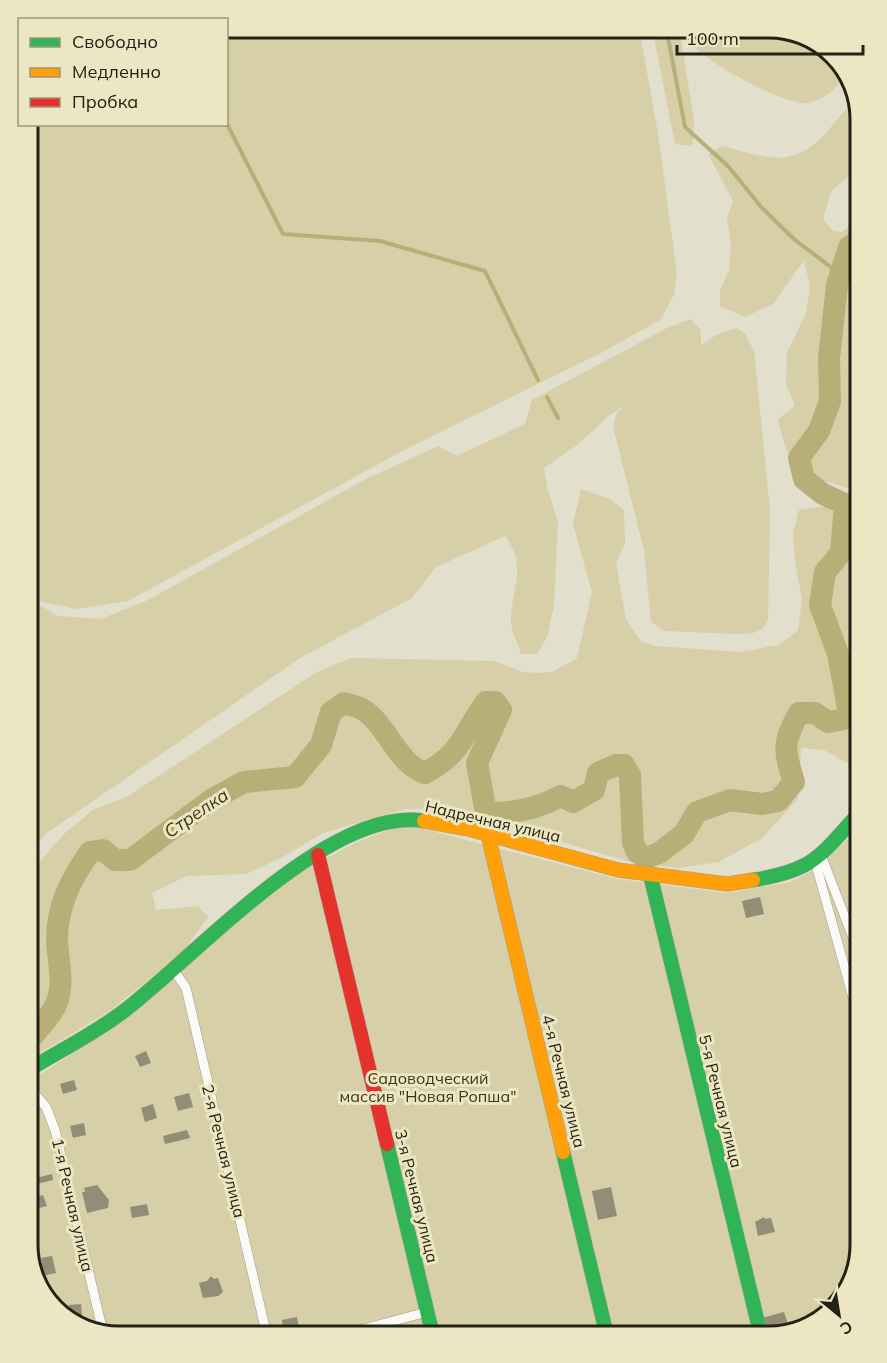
<svg xmlns="http://www.w3.org/2000/svg" width="887" height="1363" font-family="Mulish,sans-serif">
<rect width="100%" height="100%" fill="#e2dfcc"/>
<path fill="#d6cfa8" d="M227,27h412l19,107 19,140 -3,21 -14,25 -59,33 -197,97 -276,151 -51,8 -48,-10 29,17 43,3 47,-19 216,-120 74,-34 19,10 68,-32 7,-24 135,-72 24,-9 10,11v15l15,-10 21,-7 8,6 9,17 16,160 -2,110 -6,8 -9,4 -14,1 -74,-3 -14,-9 -7,-72 -31,-124 4,-13 6,-6 -12,7 -34,31 -33,23 3,19 11,35 -4,84 -7,31 -10,17h-16c-3,-10 -9,-22 -10,-31 -1,-33 18,-56 -6,-87l-69,31 -24,31 -112,60 -253,175 -20,22v-730l199,-1z
M652,27h27l15,93 -1,23 -2,3 -16,-2z
M687,27h88l44,15 29,33c-13,13 -22,25 -41,28 -19,4 -109,-44 -117,-62 -2,-4 -2,-10 -3,-14z
M857,104l3,15v48l-29,24 -8,28 10,12 9,1 18,-14v225l-9,16 9,17v294l-36,-20 -23,-2 -3,51 -36,39 -43,24 -42,6 -47,-6 -186,-54 -39,1 -82,24 -42,25 -35,16 -59,2 -35,17 4,17 42,-4 10,11 -23,32 -39,33 -35,28 -84,51v-182l15,-20 22,-25 29,-24 35,-14 189,-124 34,-14 143,3 29,11 14,1 15,-1 25,-14 15,-66 -19,-68 8,-35 29,10 14,11 1,34 -9,19 10,57 15,21 14,5 85,6 39,-7 19,-15 4,-30 -7,-39 -2,-28 6,-23 27,-4 14,9 20,-7 -10,-19 -39,-13 -25,-26 -8,-31 17,-13 -9,-22 1,-31 19,-40 4,-28 -6,-25 -30,43 -29,14 -25,-11v-15l9,-21 2,-27 -4,-25 6,-17 -25,-47 14,-8c44,11 70,25 105,-14 10,-12 15,-22 30,-28z
M404,824l213,55 109,14 65,-11 29,-15 40,-41v424l-15,45 -36,31 -41,10h-655l-45,-15 -31,-36 -10,-41v-161l101,-66 155,-136 74,-39z"/>
<g fill="none" stroke-linecap="round" stroke-linejoin="round">
<path stroke="#b8ae78" stroke-width="4" d="M666,27l19,100 43,39 34,42 33,32 45,34
M226,122l57,112 97,7 105,30 53,109
M547,397l11,21"/>
<path stroke="#b8ae78" stroke-width="22" d="M27,1043c9,-12 25,-27 30,-41 8,-22 0,-42 0,-65 1,-33 14,-58 33,-85l13,-2 12,10h15l81,-60 33,-18 51,-5 26,-32 10,-33 13,-9c5,2 13,3 18,6 26,16 35,55 63,64 39,-21 37,-39 61,-71h9l6,8 -24,53 9,50c27,1 51,-4 75,-17l12,6 21,-12 4,-17 18,-8h8l6,10 3,68 4,9 9,6 13,-5 25,-19 13,-22 33,-12 32,4 16,-3 16,-19c-10,-32 -12,-39 5,-69h16l13,9 22,-4 -12,-64 -18,-49 5,-33 16,-19 4,-49 -22,-10 -19,-15 -5,-21 20,-27 11,-30 -1,-43 8,-73 12,-38 11,-8"/>
</g>
<path fill="#918d76" d="M760,897l4,17 -18,4 -4,-17z
M146,1051l5,12 -11,4 -5,-11z
M74,1080l3,10 -14,4 -3,-10z
M189,1093l4,14 -15,4 -4,-14z
M153,1104l4,14 -12,4 -4,-14z
M84,1123l2,12 -13,3 -3,-12z
M187,1130l3,8 -25,6 -2,-8z
M52,1174l1,6 -16,4 -1,-6z
M97,1185l12,15 -1,8 -21,5 -5,-21h3l-1,-4z
M611,1187l6,29 -19,4 -6,-29z
M43,1195l4,11 -12,3 -1,-4 -7,2v-7z
M147,1204l2,11 -17,3 -2,-11z
M764,1217l1,2 6,-1 4,14 -17,4 -3,-14z
M52,1256l4,17 -19,4 -3,-12 8,-2 -1,-5z
M211,1276l3,3 4,-1 5,14 -5,4 -15,2 -4,-15 8,-2z
M81,1304l1,11 -5,1v5h-7l-1,-16z
M784,1312l4,12 -23,7 -3,-13z
M297,1317l2,11 -15,4 -2,-12z"/>
<g fill="none" stroke-linecap="round" stroke-linejoin="round">
<g stroke="#9f9d8e" stroke-width="10">
<path id="street" d="M821,855l39,101
M815,861l45,162
M173,969l13,19 81,348
M27,1085l19,22 9,23 48,202
M337,1336l90,-24"/>
</g>
<g stroke="#9f9d8e" stroke-width="15">
<path id="fast" d="M650,874l111,462
M753,880c62,-10 67,-24 107,-68
M27,1071c32,-20 67,-37 97,-60 71,-54 206,-206 300,-190
M387,1144l46,192
M563,1152l44,184"/>
</g>
<g stroke="#9f9d8e" stroke-width="15">
<path id="slow" d="M424,821l44,8 150,41 109,14 26,-4
M488,835l75,317"/>
</g>
<g stroke="#9f9d8e" stroke-width="15">
<path id="jam" d="M318,855l69,289"/>
</g>
<use href="#street" stroke="#fbfaf7" stroke-width="9"/>
<use href="#fast" stroke="#30b455" stroke-width="14"/>
<use href="#slow" stroke="#ff9f0a" stroke-width="14"/>
<use href="#jam" stroke="#e5322d" stroke-width="14"/>
</g>
<g text-anchor="middle" dominant-baseline="central" stroke-width="6" stroke-linejoin="round" paint-order="stroke">
<g font-size="16" fill="#242214" stroke="#ece6c2">
<text transform="translate(493 821) rotate(13)">Надречная улица</text>
<text transform="translate(564 1081) rotate(76)">4-я Речная улица</text>
<text transform="translate(721 1101) rotate(76)">5-я Речная улица</text>
<text transform="translate(224 1151) rotate(76)">2-я Речная улица</text>
<text transform="translate(417 1196) rotate(76)">3-я Речная улица</text>
<text transform="translate(73 1205) rotate(77)">1-я Речная улица</text>
</g>
<g font-size="16" fill="#3c3617" stroke="#ece6c2">
<text x="428" y="1078">Садоводческий<tspan x="428" dy="18">массив "Новая Ропша"</tspan></text>
</g>
<g font-size="18" font-style="italic" fill="#3e3718" stroke="#ece6c2">
<text transform="translate(196 813) rotate(-34)">Стрелка</text>
</g>
</g>
<path d="M0 0H887V1363H0ZM119 38H769A81 81 0 0 1 850 119V1245A81 81 0 0 1 769 1326H119A81 81 0 0 1 38 1245V119A81 81 0 0 1 119 38Z" fill="#ece6c2" fill-rule="evenodd"/>
<path fill="none" stroke="#242214" stroke-width="3" d="M119 38H769A81 81 0 0 1 850 119V1245A81 81 0 0 1 769 1326H119A81 81 0 0 1 38 1245V119A81 81 0 0 1 119 38Z"/>
<rect x="18" y="18" width="210" height="108" fill="#ece6c2" stroke="#9c987c" stroke-width="1.5"/>
<rect x="30" y="38" width="30" height="9" fill="#30b455" stroke="#9c987c" stroke-width="1.5"/>
<text x="72" y="48" font-size="18" fill="#242214">Свободно</text>
<rect x="30" y="68" width="30" height="9" fill="#ff9f0a" stroke="#9c987c" stroke-width="1.5"/>
<text x="72" y="78" font-size="18" fill="#242214">Медленно</text>
<rect x="30" y="98" width="30" height="9" fill="#e5322d" stroke="#9c987c" stroke-width="1.5"/>
<text x="72" y="108" font-size="18" fill="#242214">Пробка</text>
<g transform="translate(839 1315) rotate(150)" stroke="#ece6c2" stroke-width="4.5" paint-order="stroke">
<path d="M0-4.5L10 22L0 15L-10 22Z" fill="#242214"/>
<text y="-9" font-size="16" font-weight="bold" text-anchor="middle" fill="#242214">С</text>
</g>
<path d="M677 45v9h186v-9" fill="none" stroke="#242214" stroke-width="3"/>
<text x="686" y="45" font-size="18" fill="#242214" stroke="#ece6c2" stroke-width="4.5" paint-order="stroke">100 m</text>
</svg>
